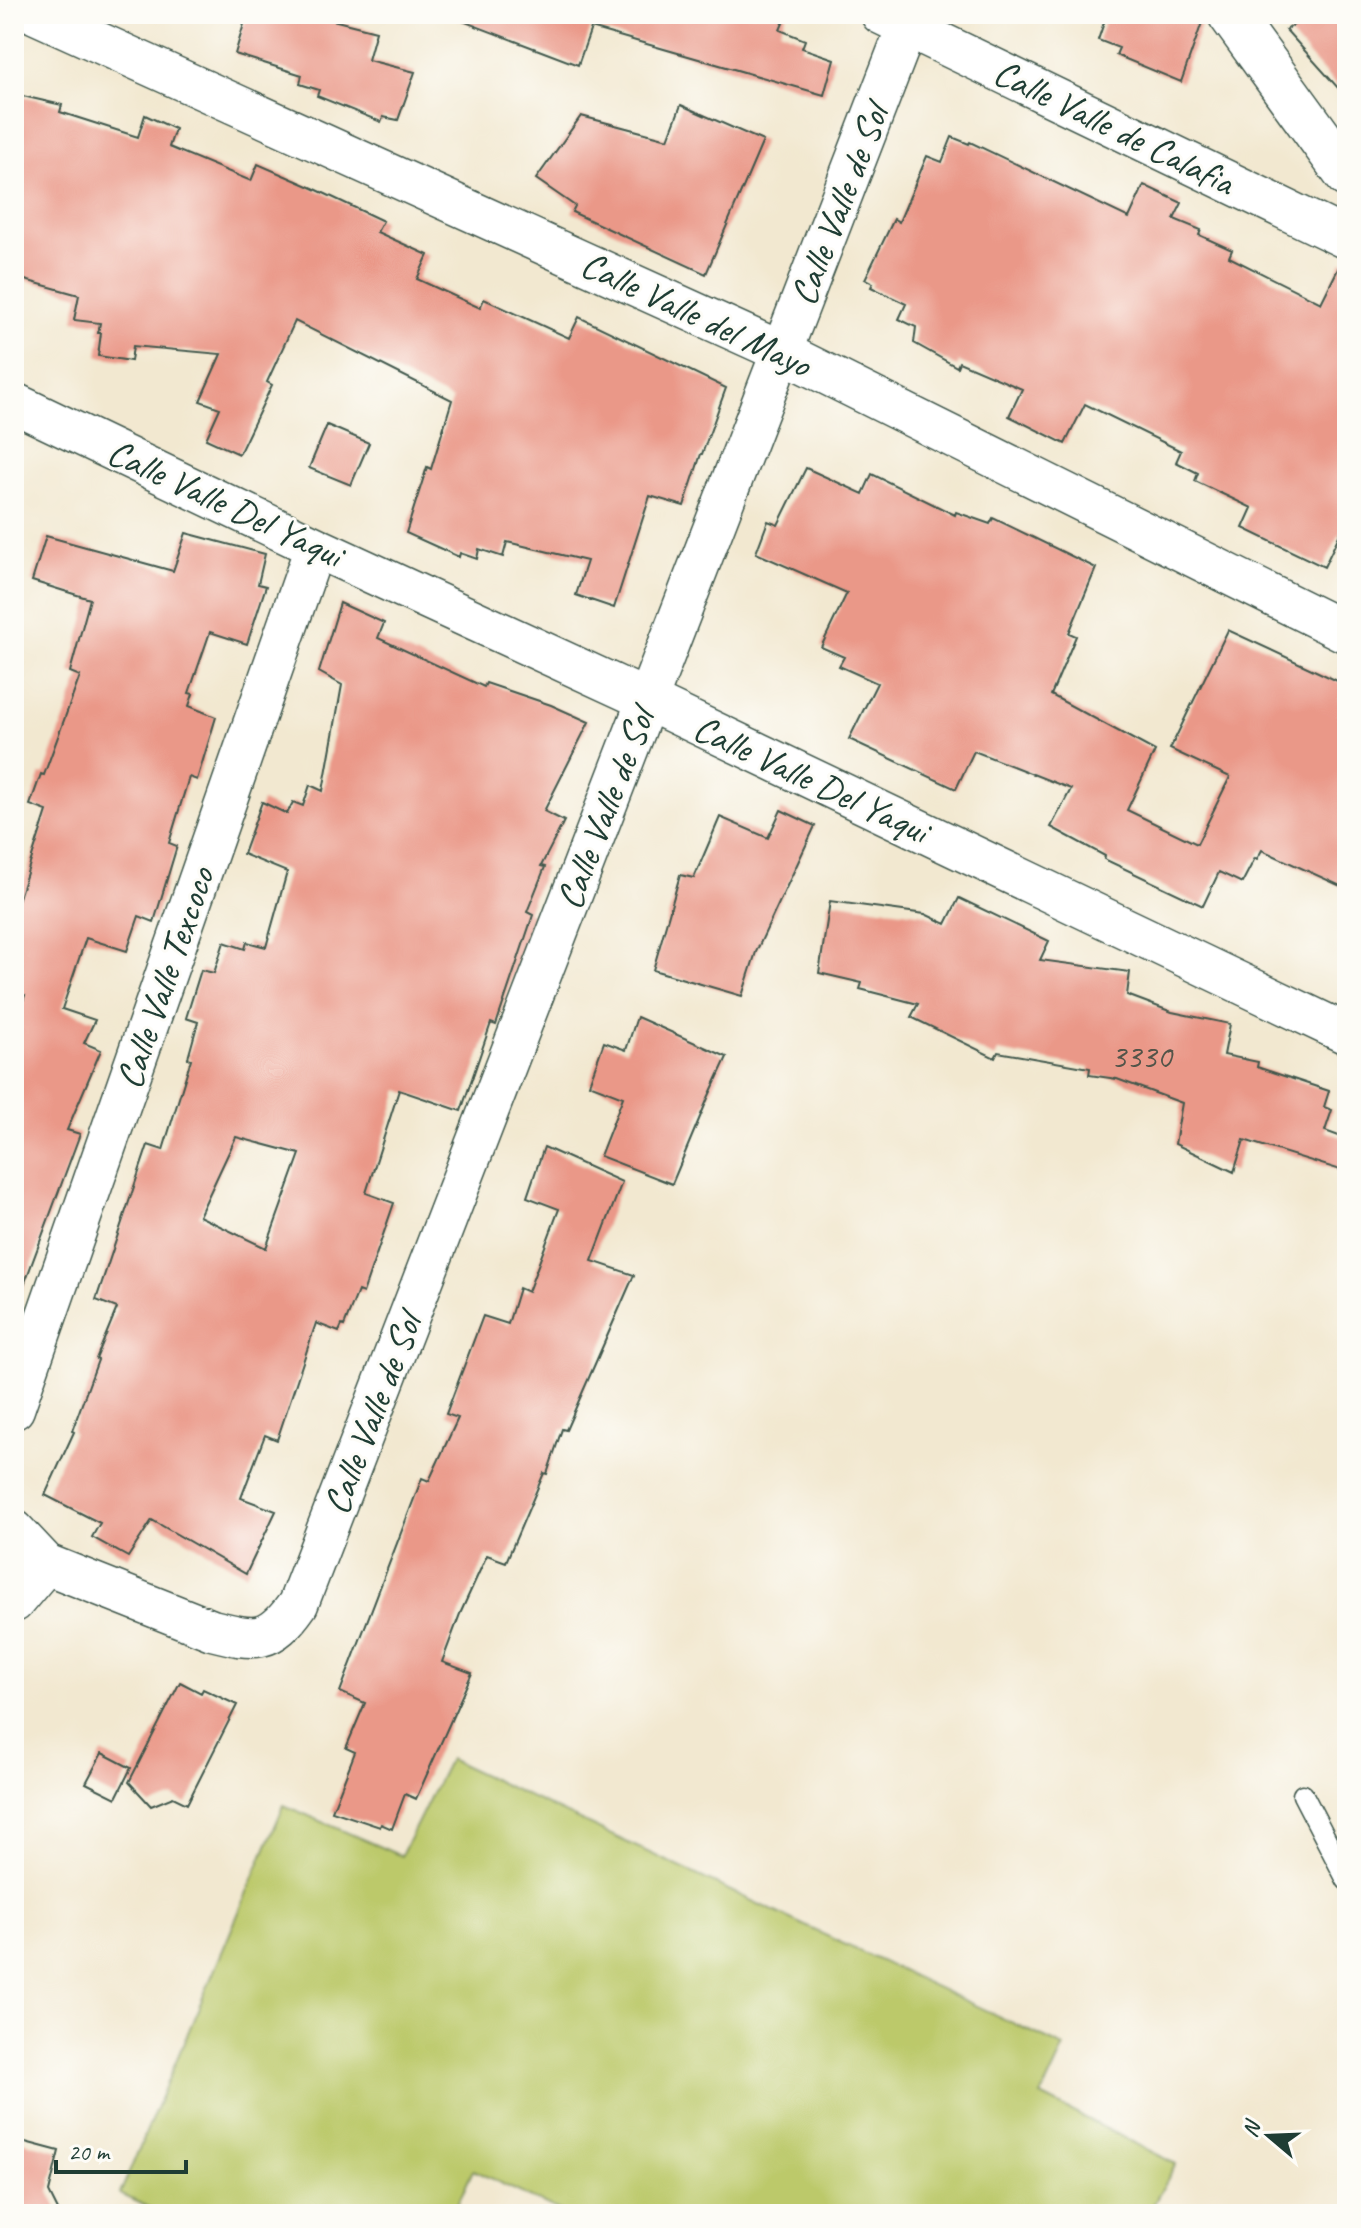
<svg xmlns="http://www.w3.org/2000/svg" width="1361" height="2228" font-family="Caveat,sans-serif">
<rect width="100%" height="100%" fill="#fdfcf7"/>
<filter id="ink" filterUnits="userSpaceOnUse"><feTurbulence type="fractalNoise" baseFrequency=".0125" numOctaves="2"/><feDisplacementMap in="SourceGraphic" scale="16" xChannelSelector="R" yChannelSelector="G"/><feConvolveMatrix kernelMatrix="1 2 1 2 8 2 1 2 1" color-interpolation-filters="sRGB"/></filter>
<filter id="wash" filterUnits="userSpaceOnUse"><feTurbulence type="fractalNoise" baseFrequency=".006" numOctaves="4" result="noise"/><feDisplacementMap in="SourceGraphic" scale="32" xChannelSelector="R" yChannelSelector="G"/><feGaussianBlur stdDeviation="1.8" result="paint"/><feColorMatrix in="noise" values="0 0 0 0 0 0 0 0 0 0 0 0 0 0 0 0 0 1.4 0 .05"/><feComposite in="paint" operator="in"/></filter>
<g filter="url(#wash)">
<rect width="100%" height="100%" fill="#f2e8d0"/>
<path fill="#bcc96b" stroke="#6e8350" stroke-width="2" d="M449,1759l615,288 -23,49 135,68 -28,50h-583l-92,-44 -20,44h-290l-43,-20 164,-389 117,51z"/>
<g id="blocks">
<path fill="#ea9888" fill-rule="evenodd" d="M247,14h62l67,17 -8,29 47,12 -17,48 -15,-3 -2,5 -64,-26 2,-6 -19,-6 2,-9 -67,-21z
M453,14h334l-7,16 25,10 -3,8 32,11 -10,36 -233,-67 -13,37 -126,-48z
M1107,14h98l-24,68 -65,-27 3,-7 -21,-8z
M1311,14h36v84l-61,-68z
M14,94l48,11 -2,7 78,25 7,-22 30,14 -6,18 82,34 7,-17 55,24 70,33 -6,11 51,23 -11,24 63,29 4,-9 85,39 10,-21 147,71 -24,66h-1l-17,52 -34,-10 -36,112 -38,-13 11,-34 -80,-19 -4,15 -24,-8 -2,10 -17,-6 -1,4 -53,-24 21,-66 4,2 21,-69 -157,-79 -28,61 5,3 -33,69 -33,-15 14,-31 -20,-7 21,-47 -88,-8 -2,15 -33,-5 3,-23h-3l2,-10 -26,-3 5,-25 -65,-18z
M681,105l82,36 -57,133 -134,-62 3,-6 -39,-27 45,-63 87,23z
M952,137l17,7 1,-2 159,76 15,-33 38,18 -8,16 27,11 -2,5 33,15 -3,7 92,46 21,-42 5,1v257l-23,48 -81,-39 9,-20 -57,-27 3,-8 -22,-11 5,-11 -96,-47 -20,40 -56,-28 13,-27 -63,-27 -2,5 -43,-24 2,-16 -17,-8 7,-15 -35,-17 2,-4 -8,-4 29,-60 5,3 28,-66 15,6z
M327,425l42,18 -18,42 -42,-17z
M806,468l57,26 9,-20 83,41 1,-3 34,12 3,-6 103,50 -27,65 7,3 -25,59 104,56 -28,59 70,34 33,-67 -60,-28 58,-119 118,55 -7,15 8,4v185l-85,-39 -5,9 -2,-1 -13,25 -23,-11 -16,34 -99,-47 1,-3 -54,-29 20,-38 -97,-38 -18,38 -107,-50 28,-56 -38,-17 5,-9 -23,-10 26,-54 -91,-40 12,-32 10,4z
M186,533l79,21 -7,30 8,2 -19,58 -37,-12 -21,61 4,1 -4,12 27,11 -19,63 -8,-3 -20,66 8,3 -23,76 -15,-6 -12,35 -41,-13 -24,71 33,11 -11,23 17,7 -34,80 13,4 -62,167 -4,-1v-272l11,-33 -11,-4v-78l33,-102 -17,-6 11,-31 3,1 36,-99 -10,-4 20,-73 -58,-18 14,-45 127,35z
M340,603l44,20 -6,15 106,49 2,-4 65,22 38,17 -45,89 20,10 -23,45 4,1 -18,45 6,3 -37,110 -5,-2 -30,88 -62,-21 -33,103 28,10 -31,90 -5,-2 -14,35 -2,-1 -3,7 -23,-9 -39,117 -12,-5 -24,63 35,13 -30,63 -94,-54 -24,37 -36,-20 8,-14 -55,-28 29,-63 -2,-1 26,-71 -2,-1 21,-51 -21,-8 52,-155 15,5 28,-91 -3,-1 10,-36 -12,-4 15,-48 13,3 10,-31 21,7 2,-7 19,5 21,-75 -44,-18 19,-52 25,12 6,-12 10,4 7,-21 13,6 19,-106 -23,-13zM236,1137l64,17 -34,94 -67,-32z
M781,810l34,16 -59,126 -14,44 -89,-26 27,-95 14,3 26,-61 48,21z
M959,898l90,43 -9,19 90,12 -3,23 45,17 58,12 -6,31 34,7 -1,5 72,24 -5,16 8,3 -7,21 22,8v33l-103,-32 -10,32 -59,-28 7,-41 -65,-24 -28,-4 1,-7 -92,-16 -3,6 -84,-41 7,-13 -58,-15 2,-6 -43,-10 11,-72 95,13 21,10z
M637,1017l90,40 -19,41 -36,86 -72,-28 23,-59 -34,-13 15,-42 22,8z
M544,1147l78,35 -30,79 42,14 -68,155 -4,-1 -15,45 -3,-1 -38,89 -19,-7 -27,59 -18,48 30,11 -56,126 -11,-5 -13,35 -11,-5 -1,3 -48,-16 23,-59 -9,-4 19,-45 -25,-11 82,-214 7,3 29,-63 -12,-4 37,-98 25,8 11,-36 9,4 31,-83 -32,-12z
M180,1682l21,11 2,-4 34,16 -50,99 -14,-7 -22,9 -22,-24z
M102,1753l29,15 -15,30 -30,-15z
M14,2139l45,12 -10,41 11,22h-46z"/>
</g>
</g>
<g filter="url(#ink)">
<use href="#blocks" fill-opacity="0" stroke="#3f574b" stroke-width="2"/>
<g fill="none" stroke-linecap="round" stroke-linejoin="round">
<g stroke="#3f574b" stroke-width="23">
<path id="service" d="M1303,1795l44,85"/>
</g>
<g stroke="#3f574b" stroke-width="43">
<path id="minor" d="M36,14l746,338 565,281
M881,14l466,225
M14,403l301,144 332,153 700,334
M14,1409l301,-862
M14,1530l32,34 166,66c44,11 58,14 86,-26l614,-1590
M14,1602l32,-38"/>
</g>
<g stroke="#3f574b" stroke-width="47">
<path id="tertiary" d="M1230,14l117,161"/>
</g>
<use href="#service" stroke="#fff" stroke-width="20"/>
<use href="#minor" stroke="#fff" stroke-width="40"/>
<use href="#tertiary" stroke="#fff" stroke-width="44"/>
</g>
</g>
<g text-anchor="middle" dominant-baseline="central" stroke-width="6" stroke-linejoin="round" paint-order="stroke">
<g font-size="34" fill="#525449">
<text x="1141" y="1056">3330</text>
</g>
<g font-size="38" fill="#1f3d34" stroke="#fdfcf7">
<text transform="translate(1114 127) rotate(26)">Calle Valle de Calafia</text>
<text transform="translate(839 205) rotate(-69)">Calle Valle de Sol</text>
<text transform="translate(696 314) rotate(25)">Calle Valle del Mayo</text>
<text transform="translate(225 503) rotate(25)">Calle Valle Del Yaqui</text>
<text transform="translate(811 779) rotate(25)">Calle Valle Del Yaqui</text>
<text transform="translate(605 809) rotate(-69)">Calle Valle de Sol</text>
<text transform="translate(165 978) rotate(-71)">Calle Valle Texcoco</text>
<text transform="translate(372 1414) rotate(-69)">Calle Valle de Sol</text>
</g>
</g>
<rect width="1361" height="2228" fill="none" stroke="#fdfcf7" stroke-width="48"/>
<g transform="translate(1269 2136) rotate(289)" stroke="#fdfcf7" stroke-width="6" paint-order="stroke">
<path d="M0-6L14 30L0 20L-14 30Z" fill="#1f3d34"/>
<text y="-12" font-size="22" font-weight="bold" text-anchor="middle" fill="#1f3d34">N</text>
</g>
<path d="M56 2160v12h130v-12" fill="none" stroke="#1f3d34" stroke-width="4"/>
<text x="68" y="2160" font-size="24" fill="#1f3d34" stroke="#fdfcf7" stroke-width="6" paint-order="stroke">20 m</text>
</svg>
